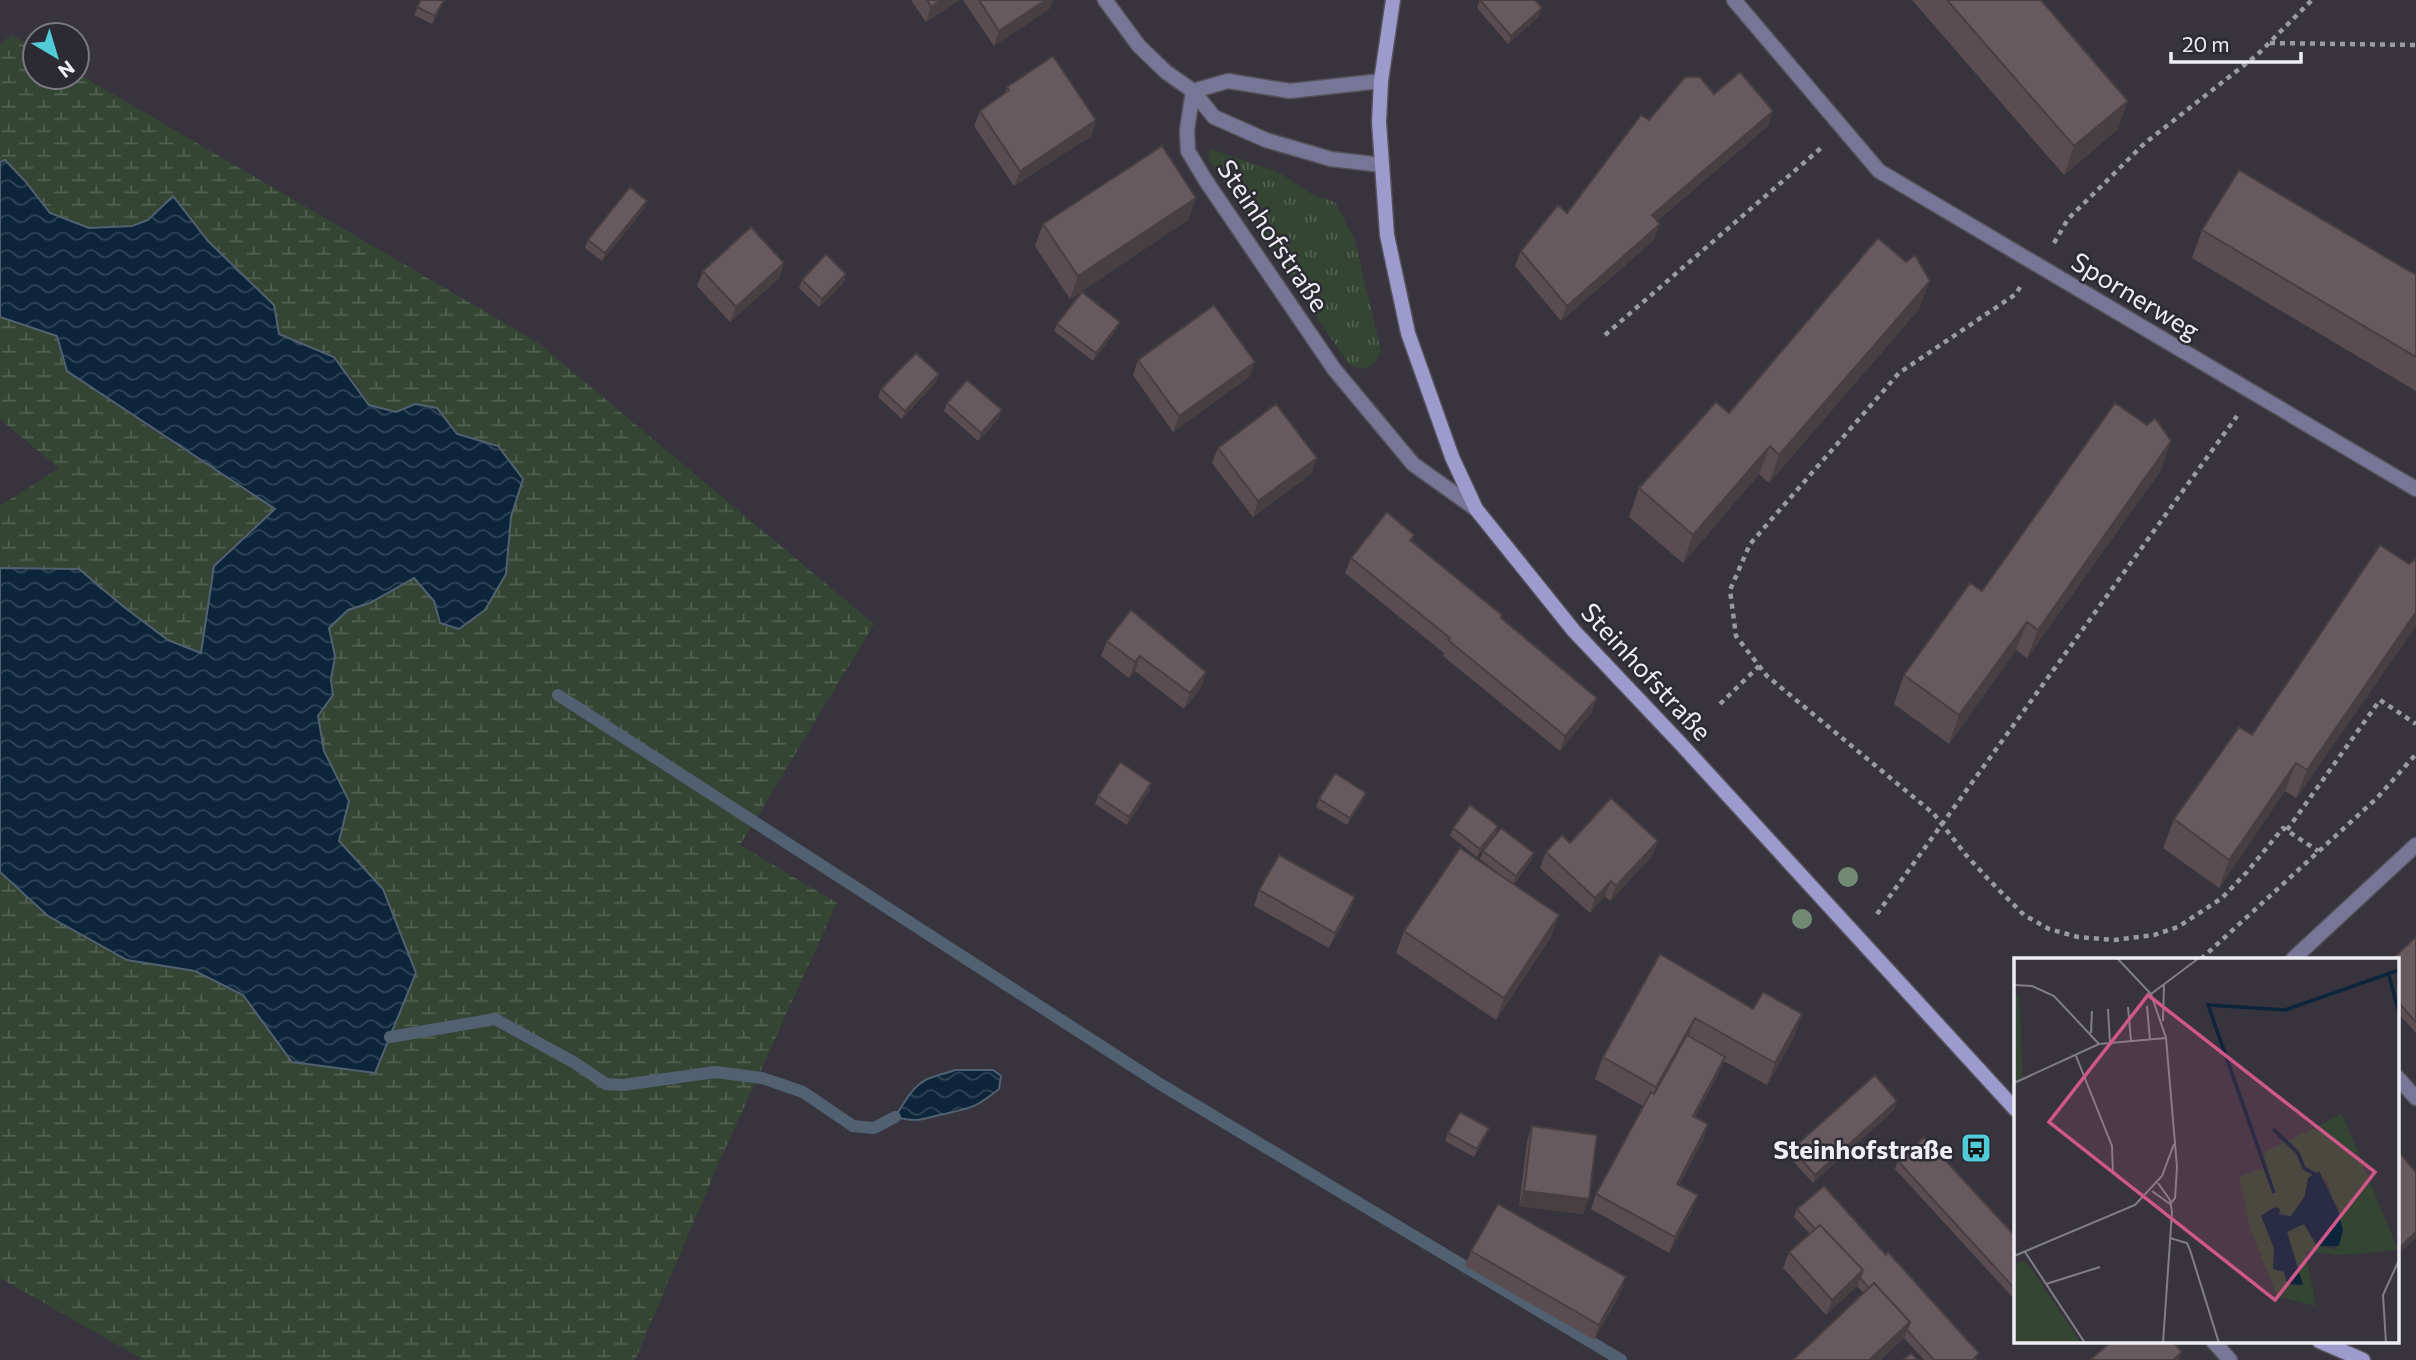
<svg xmlns="http://www.w3.org/2000/svg" width="2416" height="1360" font-family="Commissioner,sans-serif">
<defs>
<pattern id="grass-tufts" width="24" height="20" patternUnits="userSpaceOnUse" patternTransform="scale(1.75)"><rect width="24" height="20" fill="#344633"/><path d="M3 7l-1-3M5 7V3M7 7l1-3M15 17l-1-3M17 17v-4M19 17l1-3" fill="none" stroke="#526151"/></pattern>
<pattern id="wetland-marsh" width="20" height="14" patternUnits="userSpaceOnUse" patternTransform="scale(1.75)"><rect width="20" height="14" fill="#344633"/><path d="M1 5h8M5 5V1M11 12h8M15 12V8" fill="none" stroke="#526151"/></pattern>
<pattern id="water-waves" width="16" height="10" patternUnits="userSpaceOnUse" patternTransform="scale(1.75)"><rect width="16" height="10" fill="#0d253a"/><path d="M0 5q4-4 8 0t8 0" fill="none" stroke="#314557"/></pattern>
</defs>
<rect width="100%" height="100%" fill="#37343d"/>
<path fill="url(#grass-tufts)" d="M1210,149l68,23 35,23 22,7 20,39 26,110c-5,16 -17,22 -32,13l-141,-205z"/>
<path fill="url(#wetland-marsh)" d="M11,35l24,13v29h42v-4l460,269 337,282 -134,221 97,58 -113,248 -89,209h-491l-144,-82v-406l48,44 79,44 68,11 48,24 49,67 91,-173 -44,-48 10,-40 -25,-50 -6,-35 15,-21 -2,-15 4,-24 -6,-28 19,-18 22,-7 45,-26 44,52 25,-19 22,-36 5,-57 12,-38 -25,-33 -41,-12 -20,-26 -22,-4 -19,8 -27,-7 -10,-18 -25,-30 -55,-23 -44,-69 -27,-24 -35,-45 -25,24 -16,6 -43,2 -39,-15 -25,-32 -20,-21 -5,2v-118z
M0,316l58,20 9,35 96,66 112,72 -61,57 -12,87 -34,-13 -44,-33 -124,-39v-62l59,-38 -59,-49z"/>
<path fill="url(#water-waves)" stroke="#516172" stroke-width="2" d="M5,160l20,21 25,32 39,15 43,-2 16,-6 25,-24 35,45 66,64 5,29 55,23 35,48 27,7 19,-8 22,4 20,26 41,12 25,33 -12,38 -5,57 -21,36 -26,19 -19,-6 -6,-22 -20,-23 -44,25 -22,7 -19,18 6,28 -4,24 2,15 -15,21 6,35 25,50 -10,40 44,48 33,84 -41,100 -83,-11 -49,-67 -48,-24 -68,-11 -79,-44 -48,-44v-304l79,1 45,38 44,33 33,13 13,-87 61,-57 -208,-138 -10,-35 -57,-19v-155z
M955,1070h38l8,6 -2,13c-24,19 -27,19 -55,25 -23,5 -25,9 -49,3 10,-15 19,-35 38,-40 8,-3 14,-4 22,-7z"/>
<g fill="none" stroke-linecap="round" stroke-linejoin="round">
<path stroke="#516172" stroke-width="12" d="M558,695l602,389 461,276
M390,1037l105,-18 80,44 31,21 17,1 92,-13 47,6 41,14 50,34 21,2 21,-11"/>
<g stroke="#55525a" stroke-width="17">
<path id="lane" d="M2397,1077l19,21"/>
</g>
<g stroke="#55525a" stroke-width="17">
<path id="street" d="M1105,0l34,46 27,26 27,19 21,26 52,23 65,19 51,6
M1734,0l145,171 537,318
M1193,91l-6,39 1,21 18,30 128,188 79,95 63,45
M1193,91l35,-10 62,10 91,-10
M2293,959l123,-114
M2213,1341l17,19"/>
</g>
<g stroke="#55525a" stroke-width="17">
<path id="secondary" d="M1393,0l-12,81 -2,41 8,113 21,98 44,124 24,52 98,122 106,112 335,366
M2319,1341l44,19"/>
</g>
<path stroke="#9b99a1" stroke-width="4.5" stroke-dasharray="5 5" stroke-linecap="butt" d="M2270,43l146,2
M2054,243l14,-24 77,-76 112,-88 55,-55
M2020,287l-4,7 -117,79 -149,171 -20,46 6,46 31,40 167,138 32,41 24,26 34,34 25,14 29,8 36,3 40,-5 24,-8 44,-29 25,-26 36,-44 35,23
M1605,335l216,-187
M1720,704l39,-38
M2287,830l93,-130 36,24
M1877,914l360,-498
M2201,959l176,-161 39,-44"/>
<use href="#lane" stroke="#787696" stroke-width="14"/>
<use href="#street" stroke="#787696" stroke-width="14"/>
<use href="#secondary" stroke="#9d9acd" stroke-width="14"/>
</g>
<g fill="#728973">
<circle cx="1848" cy="877" r="10"/>
<circle cx="1802" cy="919" r="10"/>
</g>
<path fill="#594d51" d="M421,0h24l-13,24 -18,-9z
M911,0h48l-33,22z
M963,0h90l-4,9 -55,37z
M1480,0l62,8 -3,8 -31,28 -31,-36z
M1912,0h129l77,129 -54,46z
M1007,87l89,33 -5,16 -77,50 -40,-60 6,-15 25,-18z
M1714,94l54,32 -111,95 -3,19 -93,81 -46,-55 6,-15 46,-38 82,-93z
M1196,198l-8,22 -118,79 -35,-53 8,-22z
M644,209l-42,52 -17,-13 3,-8z
M2202,230l214,45v116l-224,-133z
M784,263l-5,15 -49,44 -33,-36 6,-15z
M802,280l42,2 -25,25 -20,-19z
M1919,309l-150,174 -10,-9 -76,89 -54,-46 10,-29 90,-75z
M1057,324l60,5 -24,32 -39,-30z
M1138,360l117,2 -6,15 -76,55 -40,-57z
M936,382l-34,37 -24,-22 3,-8z
M947,403l52,15 -21,23 -34,-30z
M2171,441l-10,29 -134,188 -11,-8 -67,94 -55,-40 10,-29 78,-84z
M1218,448l99,10 -6,16 -58,43 -41,-54z
M1414,535l-2,6 185,157 -6,15 -31,38 -117,-95 1,-3 -99,-80 6,-15z
M2416,559v67l-120,172 -11,-7 -66,97 -56,-40 11,-29 235,-255z
M1107,641l99,31 -5,16 -17,21 -49,-38 -6,7 -28,-22z
M1151,783l-2,8 -22,34 -32,-21 3,-8z
M1366,793l-3,7 -16,25 -31,-18 3,-8z
M1498,826l-3,8 -18,23 -27,-21 3,-8z
M1658,841l-6,15 -42,45 -5,-5 -15,17 -50,-45 6,-16 24,-9z
M1483,851l51,2 -3,8 -17,23 37,53 -55,83 -100,-67 8,-22 107,-49 -31,-23z
M1259,890l96,7 -6,15 -20,36 -75,-42z
M2416,937v96l-19,-21v-53z
M1660,954l134,83 -27,48 -43,-24 -5,11 -24,45 13,7 -5,16 -24,45 13,26 -23,42 -78,-44 5,-15 47,-88 -48,-27 8,-22z
M1895,1109l-82,74 -24,-26 3,-8z
M1532,1126l51,88 -64,-8 8,-65z
M1448,1133l38,3 -12,21 -29,-16z
M1898,1161l117,75v64l-120,-131z
M1797,1209l180,151h-53l-20,-22 -24,22h-87l71,-67 -7,-7 -31,29 -43,-47 6,-16 21,-18 -16,-17z
M1471,1251l155,26 -6,16 -26,47 -129,-74z"/>
<path fill="#483f42" d="M444,0h1l-13,24 3,-8z
M941,0h18l-33,22 5,-15z
M1046,0h7l-4,9 -55,37 5,-15z
M1542,8l-3,8 -31,28 3,-8z
M2128,101l-10,28 -54,46 10,-29z
M1773,111l-5,15 -122,104 6,-15z
M1096,120l-5,16 -77,50 6,-15z
M1196,198l-8,22 -118,79 8,-23z
M647,201l-3,8 -42,52 3,-8z
M1660,224l-6,16 -93,81 6,-15z
M784,263l-5,15 -49,44 6,-15z
M846,274l-2,8 -25,25 3,-8z
M1930,281l-11,28 -150,174 10,-28z
M1120,322l-3,7 -24,32 3,-8z
M1255,362l-6,15 -76,55 6,-16z
M939,374l-3,8 -34,37 3,-8z
M1002,410l-3,8 -21,23 3,-8z
M2171,441l-10,29 -134,188 11,-28z
M1770,446l-11,28 -76,89 10,-28z
M1317,458l-6,16 -58,43 5,-16z
M2416,612v14l-120,172 11,-28z
M2027,622l-11,28 -67,94 10,-29z
M1140,656l-5,15 -6,7 6,-16z
M1206,672l-5,16 -17,21 6,-16z
M1597,698l-6,15 -31,38 5,-15z
M2296,763l-11,28 -66,97 10,-28z
M1151,783l-2,8 -22,34 2,-8z
M1366,793l-3,7 -16,25 3,-7z
M1498,826l-3,8 -18,23 3,-8z
M1658,841l-6,15 -42,45 6,-15z
M1534,853l-3,8 -18,23 3,-8z
M1611,881l-6,15 -15,17 5,-15z
M1355,897l-6,15 -20,36 6,-15z
M1559,915l-8,22 -55,83 8,-22z
M1802,1014l-8,23 -27,48 8,-22z
M1695,1018l-8,22 -39,69 8,-22z
M1725,1057l-6,15 -32,59 6,-15z
M1897,1101l-2,8 -82,74 2,-8z
M1708,1124l-5,16 -32,59 6,-15z
M1489,1128l-3,8 -12,21 3,-8z
M1524,1191l65,8 -6,15 -64,-8z
M1698,1195l-6,16 -23,42 6,-16z
M2416,1232v6l-19,17v-5z
M1863,1270l-6,16 -31,29 6,-15z
M1626,1277l-6,16 -26,47 5,-15z
M1910,1322l-6,16 -24,22h-11z
M2182,1352l-3,8h-6z"/>
<path fill="#675a5e" stroke="#483f42" stroke-width="2" d="M421,0h23l-9,16 -18,-9z
M927,0h14l-10,7z
M979,0h67l-47,31z
M1480,0h55l7,8 -31,28z
M1947,0h94l87,101 -54,45z
M1053,56l43,64 -76,51 -40,-60 29,-21 -2,-3z
M1740,72l33,39 -121,104 8,9 -93,82 -46,-55 37,-46 9,8 74,-98 8,5 36,-43h15l14,17z
M1162,146l34,52 -118,78 -35,-52z
M2239,170l177,105v82l-214,-127z
M630,187l17,14 -42,52 -17,-13z
M751,227l33,36 -48,44 -33,-36z
M1878,238l28,24 9,-7 15,26 -151,174 -9,-9 -77,89 -54,-47 77,-86 13,11z
M826,254l20,20 -24,25 -20,-19z
M1082,292l38,30 -24,31 -39,-29z
M1214,305l41,57 -76,54 -41,-56z
M916,353l23,21 -34,37 -24,-22z
M967,380l35,30 -21,23 -34,-30z
M2115,403l32,22 8,-7 16,23 -133,189 -11,-8 -68,93 -55,-40 66,-92 12,8z
M1276,404l41,54 -59,43 -40,-53z
M1387,512l27,23 -4,5 92,75 -1,3 96,80 -32,38 -117,-96 2,-2 -99,-80z
M2380,545l29,19 7,-5v53l-109,158 -11,-7 -67,97 -55,-41 65,-92 13,8z
M1131,610l75,62 -16,21 -50,-37 -5,6 -28,-21z
M1120,762l31,21 -22,34 -31,-21z
M1335,773l31,20 -16,25 -31,-19z
M1611,798l47,43 -42,45 -5,-5 -16,17 -49,-46 16,-17 8,8z
M1470,805l28,21 -18,23 -27,-21z
M1501,828l33,25 -18,23 -33,-25z
M1460,848l99,67 -55,83 -100,-67z
M1279,855l76,42 -20,36 -76,-43z
M2416,937v85l-19,-21v-42h-5z
M1660,954l93,55 10,-17 39,22 -27,49 -80,-45 -39,69 -53,-30z
M1687,1035l38,22 -32,59 15,8 -31,60 21,11 -23,42 -79,-43 55,-102 3,2z
M1875,1075l22,26 -82,74 -23,-26z
M1460,1112l29,16 -12,21 -29,-16z
M1532,1126l65,9 -8,64 -65,-8z
M1924,1137l91,99v53l-117,-128z
M2397,1150l19,22v60l-19,18z
M1824,1186l62,69 2,-3 91,101 -6,7h-39l-27,-30 3,-8 -36,-39 -5,5 -9,-10 3,-8 -43,-45 -5,4 -18,-20z
M1498,1204l128,73 -27,48 -128,-74z
M1820,1225l43,45 -31,30 -43,-48z
M1874,1283l36,39 -41,38h-76z
M2112,1341h60l10,11 -9,8h-83z
M1911,1353l7,7h-15z"/>
<defs>
<g id="bus-square" transform="scale(1.575)"><rect x="-9" y="-9" width="18" height="18" rx="4" fill="#52cbd9" stroke="#2c2a33"/><path d="M-5-6H5V4H4V6H2V4H-2V6H-4V4H-5ZM-3.5-4V0h7V-4ZM-3.5 1.2v1.5H-2V1.2ZM2 1.2v1.5H3.5V1.2Z" fill="#111"/></g>
</defs>
<g fill-rule="evenodd">
<use href="#bus-square" x="1976" y="1148"/>
</g>
<g text-anchor="middle" dominant-baseline="central" stroke-width="5" stroke-linejoin="round" paint-order="stroke">
<g font-size="26" fill="#f0eef5" stroke="#2c2a33">
<text transform="translate(1274 235) rotate(56)">Steinhofstraße</text>
<text transform="translate(2136 295) rotate(31)">Spornerweg</text>
<text transform="translate(1647 671) rotate(47)">Steinhofstraße</text>
</g>
<g font-size="26" font-weight="bold" fill="#f0eef5" stroke="#2c2a33" text-anchor="end">
<text x="1953" y="1148">Steinhofstraße</text>
</g>
</g>
<g transform="translate(2014 958)">
<rect width="385" height="385" fill="#37343d"/>
<path d="M328,156l56,136 -56,5 -37,-4 11,55 -39,-10 -27,-68 -11,-51 29,-11 -5,-13zM312,221l17,51 -7,19 -19,-3 -13,-23 -17,9 10,43 6,6 -14,4 -5,-13 -10,-4v-20l-13,-32 9,-7 21,8 14,-21v-8z" fill="#344633" fill-rule="evenodd"/>
<path d="M0,37h5l4,84 -9,4zM10,303l4,3 53,79h-67v-79z" fill="#344633"/>
<path d="M305,213l19,39 5,20 -4,16h-22l-13,-22 -17,8 16,53 -16,-1 -3,-12 -11,-3 1,-21 -13,-32 14,-9 5,2 -1,6 12,1 14,-20 3,-18z" fill="#0d253a"/>
<path fill="none" stroke="#0d253a" stroke-width="3.5" d="M375,17l10,39M259,171l25,24 6,15 11,6M260,235l-66,-188 77,5 114,-40"/>
<path fill="none" stroke="#817e87" stroke-width="2" d="M103,0l34,36 15,44 11,129 -2,31 -5,6M0,27l18,1 22,10 45,48M137,36l48,-36M133,48l3,34M114,49l3,34M94,51l2,34M149,63l1,-36M77,75l1,-22M62,98l36,90 1,28M0,125l85,-39 67,-6M144,225l12,17 2,12 -9,131M138,233l18,13M156,280l17,5 3,7 29,93M11,294l60,91M0,298l121,-51 27,-29 12,-32M32,326l54,-17M372,385l-3,-48 16,-35"/>
<path fill="#d05889" fill-opacity="0.15" stroke="#d05889" stroke-width="3.5" d="M134,37l227,177 -100,128 -226,-178z"/>
<rect width="385" height="385" fill="none" stroke="#f0eef5" stroke-width="3.5"/>
</g>
<g transform="translate(56 56) rotate(142)"><circle r="33" fill="#2c2a33" stroke="#7a7881" stroke-width="2"/>
<path d="M0-5L12 26L0 18L-12 26Z" fill="#52cbd9"/>
<text y="-10" font-size="19" font-weight="bold" text-anchor="middle" fill="#f0eef5">N</text>
</g>
<path d="M2171 52v10h130v-10" fill="none" stroke="#f0eef5" stroke-width="3.5"/>
<text x="2182" y="52" font-size="21" fill="#f0eef5" stroke="#2c2a33" stroke-width="5" paint-order="stroke">20 m</text>
</svg>
